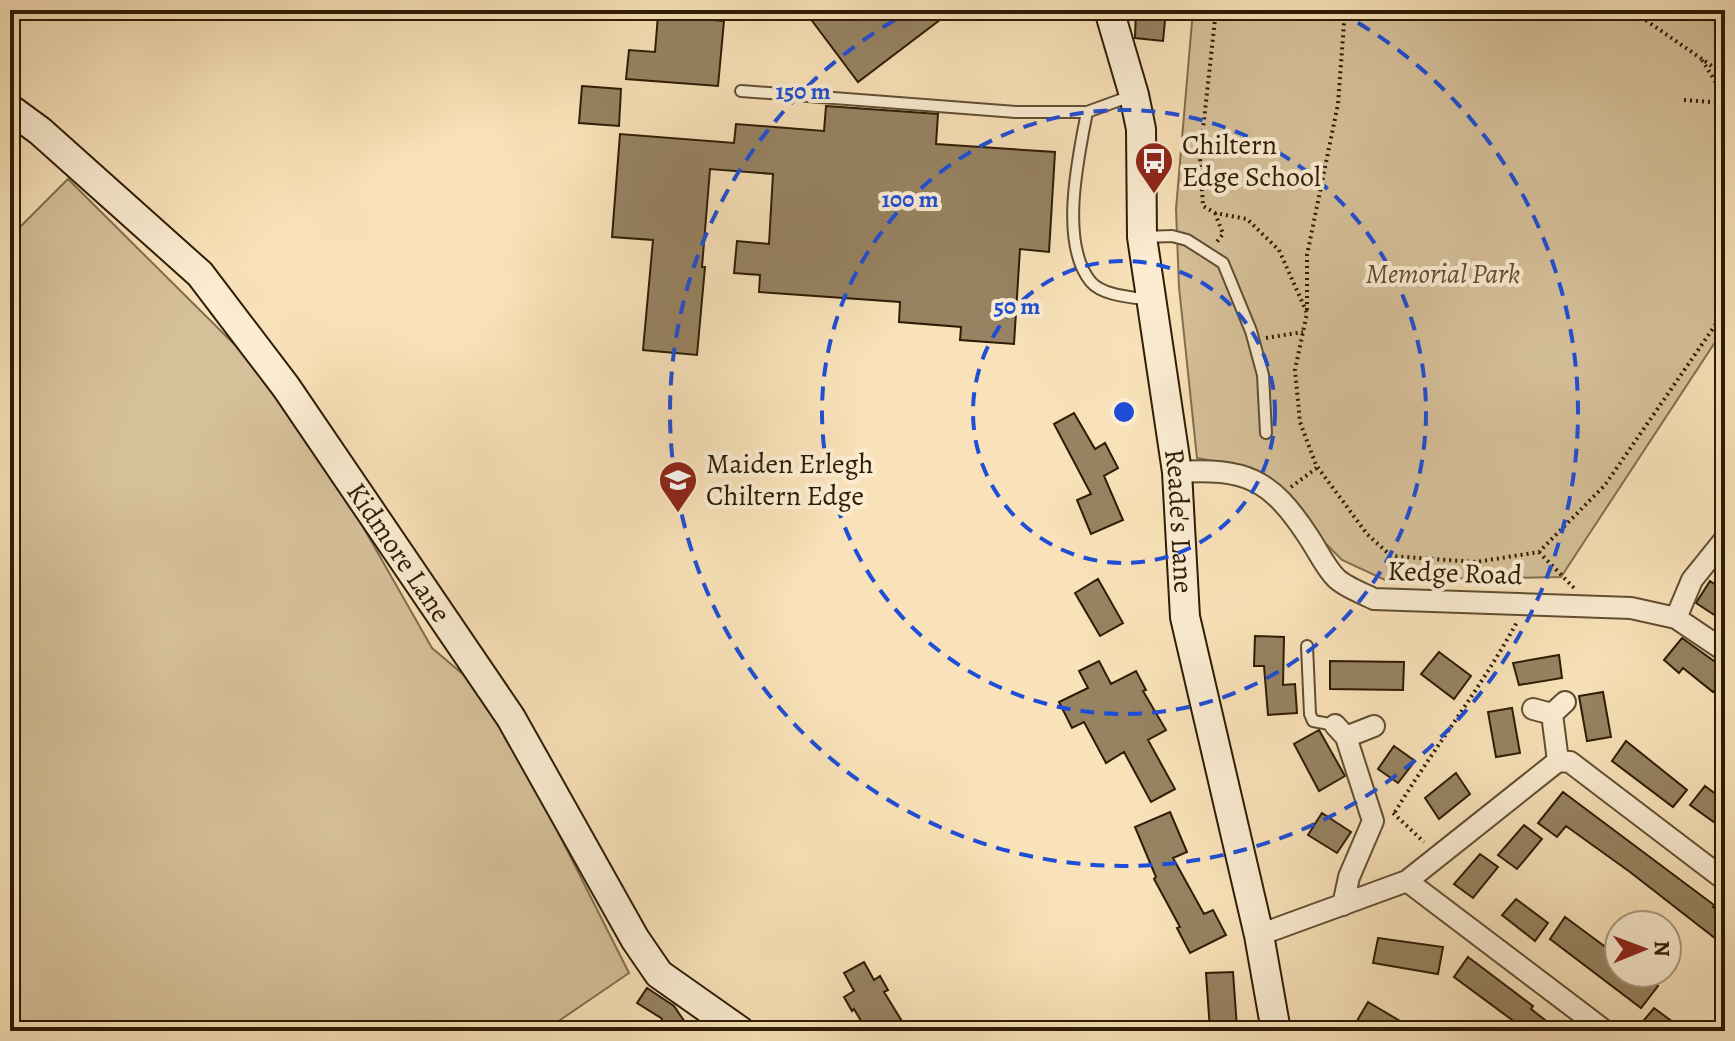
<svg xmlns="http://www.w3.org/2000/svg" width="1735" height="1041" font-family="Alegreya,serif">
<rect width="100%" height="100%" fill="#f9e2b9"/>
<filter id="stains"><feTurbulence type="fractalNoise" baseFrequency=".0025" numOctaves="4"/><feColorMatrix values="0 0 0 0 .2 0 0 0 0 .09 0 0 0 0 .02 0 0 0 .5 -.17"/></filter>
<radialGradient id="worn" r=".72"><stop offset=".6" stop-color="#630" stop-opacity="0"/><stop offset="1" stop-color="#630" stop-opacity=".3"/></radialGradient>
<path fill="#d6c09a" stroke="#826e4f" stroke-width="2" d="M1193,10h532v317l-164,250 -176,3 -43,-20 -91,-92 -54,-10 -18,-171 -3,-78z
M68,179l176,175 86,115 102,179 58,49 139,276 -85,58h-534v-794z"/>
<path fill="#978362" stroke="#2d1c04" stroke-width="2" d="M804,10h149l-95,72z
M1136,10h30l-3,31 -28,-3z
M658,15l66,6 -6,65 -92,-7 3,-29 26,2z
M582,86l39,3 -2,37 -40,-3z
M826,106l112,8 -2,30 119,8 -6,100 -29,-3 -6,95 -54,-4 1,-13 -62,-5 1,-20 -141,-10 1,-17 -26,-2 3,-32 32,3 4,-70 -63,-5 -8,98h3l-8,88 -54,-5 10,-110 -41,-3 8,-103 114,9 2,-19 88,7z
M1074,413l21,36 10,-6 13,25 -14,8 19,44 -32,14 -14,-34 14,-6 -37,-70z
M1098,579l25,44 -23,13 -25,-43z
M1710,581l15,10v31l-29,-19z
M1255,636l29,1 -1,48 12,-1 2,29 -29,2 -4,-49h-10z
M1682,638l43,31v8l-12,15 -30,-24 -4,5 -15,-13z
M1439,652l32,24 -17,23 -33,-25z
M1559,655l3,23 -43,7 -6,-22z
M1099,661l12,23 25,-13 10,19 -3,1 23,39 -18,10 27,49 -24,13 -27,-50 -18,11 -22,-41 -12,6 -13,-26 29,-14 -9,-17z
M1330,661l74,1 -1,28 -73,-1z
M1603,692l8,45 -24,4 -8,-45z
M1512,708l8,45 -24,4 -8,-45z
M1319,730l26,46 -26,15 -25,-47z
M1626,741l61,49 -14,17 -61,-46z
M1394,746l21,15 -17,22 -20,-14z
M1456,773l14,21 -31,25 -14,-21z
M1705,786l20,15v29l-35,-25z
M1563,792l151,113 -1,2 12,9v30l-95,-74 -64,-46 -9,11 -19,-14z
M1170,812l17,40 -14,6 31,56 9,-4 13,25 -36,18 -13,-25 3,-1 -26,-48 2,-2 -21,-50z
M1322,813l29,19 -14,21 -29,-18z
M1524,825l18,14 -25,30 -19,-14z
M1480,854l18,13 -25,31 -19,-14z
M1516,899l32,24 -13,18 -33,-26z
M1565,917l54,40v16h21l18,13 -17,22 -91,-69z
M1378,938l65,9 -5,27 -65,-11z
M1468,957l65,49 -2,3 28,22h-32l-73,-54z
M864,962l10,18 6,-4 8,14 -4,2 24,39h-41l-13,-22 -2,2 -8,-14 10,-6 -10,-18z
M1233,972l4,56 -27,2 -4,-57z
M647,988l27,18 17,25h-22l-8,-13 -24,-15z
M1368,1002l49,29h-66z
M1654,1008l31,23h-50z"/>
<g fill="none" stroke-linecap="round" stroke-linejoin="round">
<g stroke="#604e31" stroke-width="14">
<path id="lane" d="M741,91l275,21h71l44,-16
M1087,112c-9,46 -28,132 4,170 12,14 42,15 59,18
M1144,237l28,-1 15,4 36,23 28,68 12,44 3,58
M1307,646l3,68 3,7 22,4"/>
</g>
<g stroke="#604e31" stroke-width="24">
<path id="street" d="M1177,472c68,-4 93,6 131,64 9,13 17,31 28,42 9,9 26,15 38,21l257,9 45,10 49,33
M1676,618l16,-38 33,-41
M1533,709l19,5 13,-12
M1335,725l11,12 27,84 -24,56 -6,28
M1346,737l28,-11
M1558,761l12,1 155,118
M1407,881l198,150
M1259,935l148,-54 151,-120 -6,-47"/>
</g>
<g stroke="#2d1c04" stroke-width="32">
<g id="secondary">
<path id="s1" d="M1109,10l25,85 7,34 1,108 35,235 8,145 74,318 17,96"/>
<path id="s2" d="M10,109l30,22 160,143 86,113 225,331 124,221 24,35 81,57"/>
</g>
</g>
<path stroke="#2d1c04" stroke-width="4" stroke-dasharray="2 4" stroke-linecap="butt" d="M1216,10l-16,147 3,49 12,7 32,6 32,31 28,63 -12,57 5,52 16,43 51,69 24,22 85,6 63,-10 66,-67 120,-174
M1631,10l94,65
M1702,60l23,37
M1684,100l41,3
M1215,213l8,21 -7,9
M1721,261l4,3
M1307,310v-55l31,-151 7,-94
M1266,338l37,-6
M1291,487l27,-20
M1539,552l35,36
M1395,812c39,-64 86,-124 122,-190
M1393,813l31,29"/>
<use href="#lane" stroke="#fbecd2" stroke-width="10"/>
<use href="#street" stroke="#fbecd2" stroke-width="20"/>
<use href="#secondary" stroke="#fbecd2" stroke-width="28"/>
</g>
<g fill="none" stroke="#1d4ed8" stroke-width="4" stroke-dasharray="14 10">
<circle cx="1124" cy="412" r="151"/>
<circle cx="1124" cy="412" r="302"/>
<path d="M1337 11A454 454 0 1 1 911 11"/>
</g>
<defs>
<g id="bus-pin" transform="scale(2)"><path d="M0 17L-7.5 6A9.5 9.5 0 1 1 7.5 6Z" fill="#8f2418" stroke="#fbecd2"/><path d="M-5-6H5V4H4V6H2V4H-2V6H-4V4H-5ZM-3.5-4V0h7V-4ZM-3.5 1.2v1.5H-2V1.2ZM2 1.2v1.5H3.5V1.2Z" fill="#fff"/></g>
<g id="school-pin" transform="scale(2)"><path d="M0 17L-7.5 6A9.5 9.5 0 1 1 7.5 6Z" fill="#8f2418" stroke="#fbecd2"/><path d="M0-5L7-2L0 1L-7-2ZM-4 1L0 2.5L4 1V4Q0 6-4 4Z" fill="#fff"/></g>
</defs>
<g fill-rule="evenodd">
<use href="#bus-pin" x="1154" y="161"/>
<use href="#school-pin" x="678" y="480"/>
</g>
<g text-anchor="middle" dominant-baseline="central" stroke-width="8" stroke-linejoin="round" paint-order="stroke">
<g font-size="28" fill="#2d1c04" stroke="#fbecd2" text-anchor="start">
<text x="1182" y="145">Chiltern<tspan x="1182" dy="32">Edge School</tspan></text>
<text x="706" y="464">Maiden Erlegh<tspan x="706" dy="32">Chiltern Edge</tspan></text>
</g>
<g font-size="28" font-style="italic" fill="#604d31" stroke="#fbecd2">
<text x="1443" y="274">Memorial Park</text>
</g>
<g font-size="28" fill="#2d1c04" stroke="#fbecd2">
<text stroke="none"><textPath href="#s1" startOffset="518">Reade's Lane</textPath></text>
<text stroke="none"><textPath href="#s2" startOffset="594">Kidmore Lane</textPath></text>
<text transform="translate(1455 573) rotate(2)">Kedge Road</text>
</g>
</g>
<circle cx="1124" cy="412" r="12" fill="#1d4ed8" stroke="#fbecd2" stroke-width="4"/>
<g font-size="24" text-anchor="middle" font-weight="bold" fill="#1d4ed8" stroke="#fbecd2" stroke-width="8" stroke-linejoin="round" paint-order="stroke">
<text x="803" y="99">150 m</text>
<text x="910" y="207">100 m</text>
<text x="1017" y="314">50 m</text>
</g>
<rect width="1735" height="1041" fill="none" stroke="#f9e2b9" stroke-width="40"/>
<rect x="12" y="12" width="1711" height="1017" fill="none" stroke="#2d1c04" stroke-width="4"/>
<rect x="20" y="20" width="1695" height="1001" fill="none" stroke="#2d1c04" stroke-width="2"/>
<g transform="translate(1643 949) rotate(89)"><circle r="38" fill="#fbecd2" stroke="#a99980" stroke-width="2"/>
<path d="M0-6L14 30L0 20L-14 30Z" fill="#8f2418"/>
<text y="-12" font-size="22" font-weight="bold" text-anchor="middle" fill="#2d1c04">N</text>
</g>
<rect width="100%" height="100%" filter="url(#stains)"/>
<rect width="100%" height="100%" fill="url(#worn)"/>
</svg>
